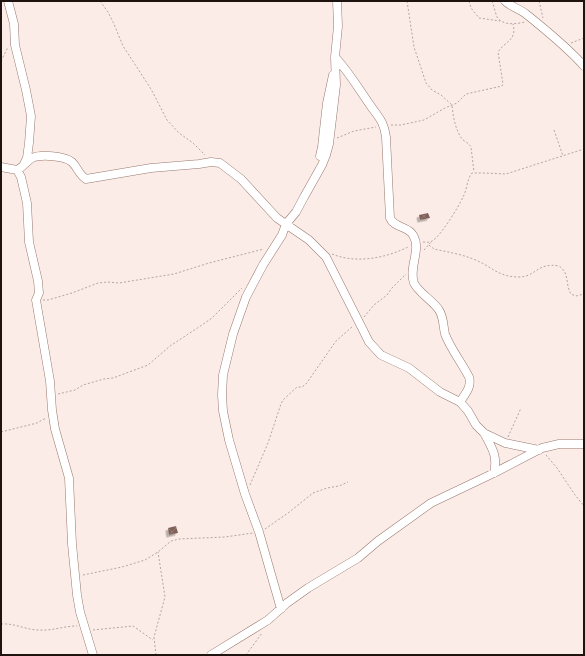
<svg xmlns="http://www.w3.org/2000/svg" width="585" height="656" font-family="Commissioner,sans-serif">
<defs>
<pattern id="building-cross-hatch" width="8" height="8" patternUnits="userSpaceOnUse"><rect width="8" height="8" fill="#7f6057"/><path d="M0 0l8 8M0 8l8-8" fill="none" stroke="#917a74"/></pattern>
<filter id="shadow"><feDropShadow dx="-2.5" dy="2.5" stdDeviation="0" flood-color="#0004"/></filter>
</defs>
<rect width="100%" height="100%" fill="#fbece7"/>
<path fill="url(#building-cross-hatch)" filter="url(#shadow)" d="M428,213l2,5 -10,2 -1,-5z
M176,526l2,7 -9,2 -1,-7z"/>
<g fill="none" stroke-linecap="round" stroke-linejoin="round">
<g stroke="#98786e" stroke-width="9">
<path id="minor" d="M8,1l6,23 1,21 11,45 5,26 -2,27 -2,15 -3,6
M505,1c6,6 15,8 21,13 20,16 41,33 58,52
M335,57c13,14 22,29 33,45 9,14 16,18 18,35l4,81c4,10 18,8 23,17 9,15 -5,32 1,48 4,9 19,18 25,27 5,8 4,16 6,24 5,14 17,29 24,43 3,10 -4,17 -9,25
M320,156l2,-9 5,-44 6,-28
M1,167l16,3 4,7 6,26 2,39 9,39 1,12 -3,7 14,81 2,29 3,19 14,49 3,66 5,51 3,17 13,43
M17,170c6,-3 10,-9 15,-12 9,-4 33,-2 40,4 6,6 7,13 14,17l65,-11 48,-4 12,-2 9,1 21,16 36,39 32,22 17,17 39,77 4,8 12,13 28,13 31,24 20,10 8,9 8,14 8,8 21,10 34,7
M484,433c8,15 14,23 10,40
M281,609l-22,-77 -14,-38 -16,-54 -6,-29 -1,-16 1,-20 10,-41 13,-37 17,-32 19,-30 4,-11 10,-12 8,-15 18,-32 4,-10 3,-11 7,-59 -1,-28 3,-31 -1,-25
M211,655l57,-35 19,-17 21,-15 50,-30 20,-17 53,-38 63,-30 48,-25 17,-4h25"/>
</g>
<path stroke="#b3a5a1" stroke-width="1" stroke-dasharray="2 2" stroke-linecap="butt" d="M100,1l8,11 6,12 9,22 28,43 16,31 12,13 14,10 12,12
M407,1l7,46 12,36 6,7 9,5 11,10c1,11 3,24 10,34 3,3 7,4 9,8l3,25
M469,1l2,7 8,10 21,3
M492,1c2,5 3,11 5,16 6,9 19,7 28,5
M539,1l4,17
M571,43l13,-5
M1,61l7,-14
M391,125h10l23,-5 21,-12 12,-5 9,-9 36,-8 1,-2 -5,-32c8,-12 19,-11 15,-28
M554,130l9,26
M337,138l17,-7 22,-4
M423,242c3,0 6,1 9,-1 9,-5 27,-35 31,-44 4,-7 4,-18 9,-24h12l22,1 78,-25
M429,245l5,4c13,3 27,5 39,10 19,7 24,18 46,18 17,0 18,-15 40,-11 11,7 6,19 12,28l5,2 8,-2
M424,250l8,-9
M332,254c24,10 54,4 76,-7
M43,300h5l24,-7 26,-10 10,-1 11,1 55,-9 35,-11 55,-14
M364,317l10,-12 13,-10 5,-7 14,-14
M58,394l17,-4 8,-5 21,-6 9,-1 35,-13 22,-19 32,-21 10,-7 30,-30
M1,432l36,-9 9,-5
M508,437l13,-29
M546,455l11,13 18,27 9,11
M250,485l18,-42 13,-39 2,-4 14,-13h5l4,-3 30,-43 16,-14
M265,529l23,-16 25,-20 14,-5 12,-2 9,-4
M83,575l39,-8 23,-7 13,-8 13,-11 8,-2 46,-2 28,-4
M1,624c14,-1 25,6 38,6 13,1 25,-4 38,-4
M93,630l40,-4 20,14
M156,655l-2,-18 11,-40 -7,-45
M246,655l16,-22"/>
<use href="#minor" stroke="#fff" stroke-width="8"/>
</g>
<rect width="585" height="656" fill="none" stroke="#1f130f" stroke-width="4"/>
</svg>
